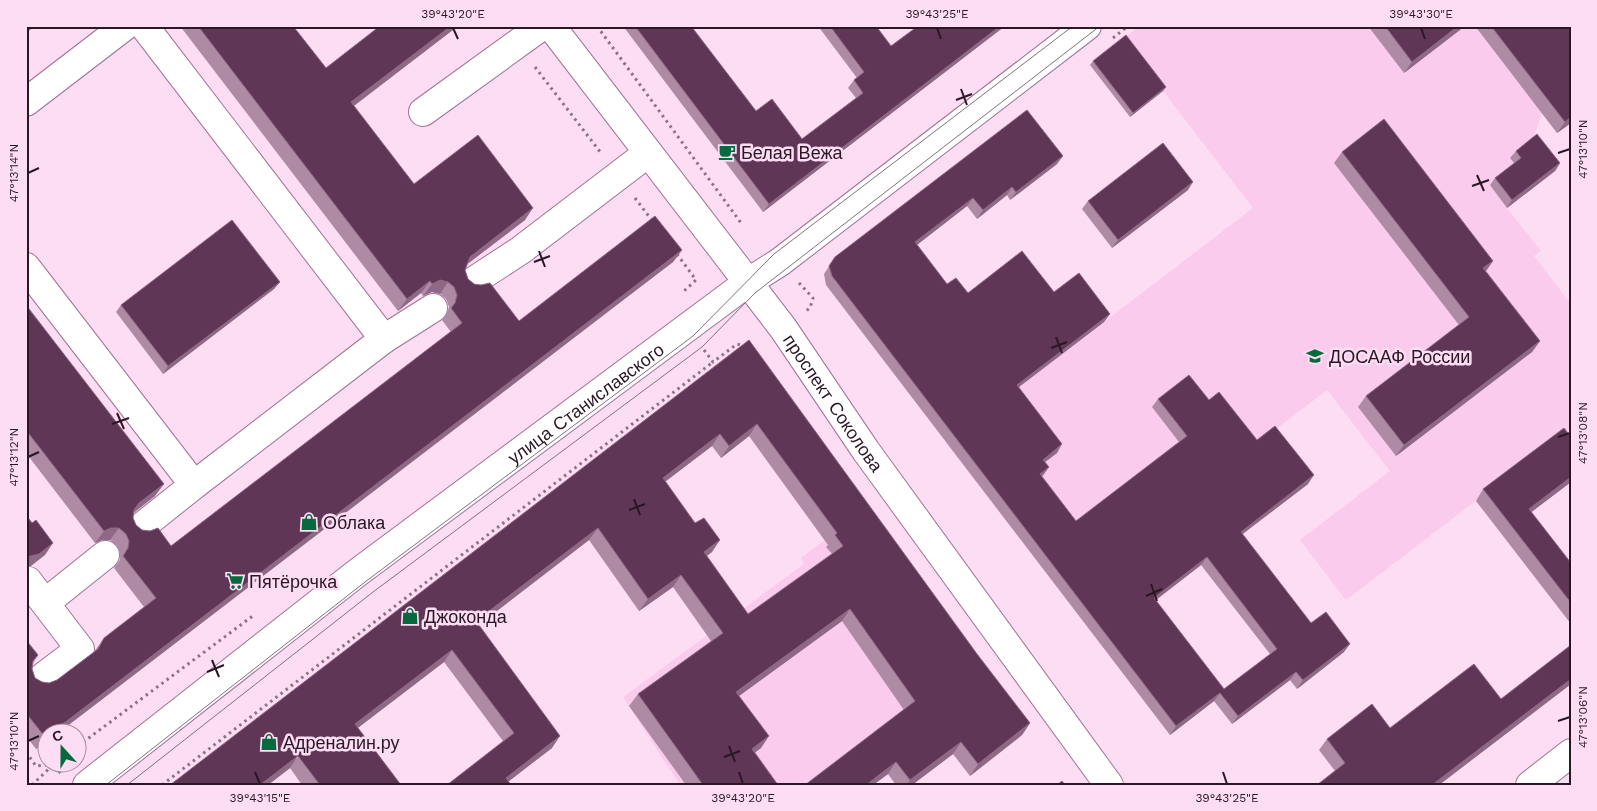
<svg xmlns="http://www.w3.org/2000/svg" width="1597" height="811" font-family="'Work Sans',sans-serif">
<rect width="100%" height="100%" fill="#fdddf4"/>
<path fill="#facbed" d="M1140,26h344l-5,5 63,82 -10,29 23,29 -48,37 34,43 -7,5 37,48v124l-225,172 -46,-60 90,-69 -63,-81 -265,203 -116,-150 307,-235 -130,-169z
M825,540l144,126 -156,119h-133l-57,-88 181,-133 -3,-6z"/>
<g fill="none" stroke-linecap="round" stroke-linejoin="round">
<g stroke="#a17295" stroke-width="30">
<g id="minor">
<path id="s1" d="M551,26l232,302 83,123 243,334"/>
<path d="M26,102l99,-76"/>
<path d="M423,112l119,-86"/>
<path d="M26,267l168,218 190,-146 -240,-313"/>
<path d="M472,282l49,-32 127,-97"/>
<path d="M384,339l49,-31"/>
<path d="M140,528l54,-43"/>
<path d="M28,581l52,68 -41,31"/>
<path d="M45,603l60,-48"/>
<path id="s2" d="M87,785l270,-212 390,-290 33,-21 307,-236"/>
<path d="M1530,785l41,-32"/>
</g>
</g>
<path stroke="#8b7285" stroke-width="3" stroke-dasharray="2.5 4" stroke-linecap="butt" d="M597,26l144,197
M1113,38l15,-12
M535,67l66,86
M635,198l19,25
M677,254l19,26 -12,11
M799,283l14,15 -3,10 -4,3
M704,350l9,12 24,-18 8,2
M78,746l176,-131
M26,752l10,14 18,-2
M32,785l22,-21 7,10
M162,785l551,-423"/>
<use href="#minor" stroke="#fff" stroke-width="28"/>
<path stroke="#866e7f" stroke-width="1" d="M106,785l259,-203 328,-246 81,-82 299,-228
M127,785l246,-193 329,-245 53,-54 345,-267"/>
</g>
<path fill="#ae8aa5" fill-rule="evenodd" d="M180,26h113l33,42 54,-42h78l-104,80 60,78 111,36 -58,44 -2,6 3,9 51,42 163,-71 -9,12 -625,472v7l-12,8 -10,-13v-96l12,15 -5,8 -1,6 3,9 7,4 7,1 8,-3 37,-28 10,-14 40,-31 -30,-39 6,-8v-7l-3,-7 -7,-6h-8l-7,3 -69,-90v-148l129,191 -21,17 -1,5 3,7 6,5 29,16 280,-214 -9,-12 5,-7 2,-6 -3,-8 -6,-5 -8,-2 -9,4 -2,-3 -23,18z
M623,26h68l65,85 46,28 54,-41 -8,-10 6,-8 3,-2 -39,-52h58l15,20 114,-20 -242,186z
M1368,26h97l-61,47z
M1475,26h96v97l-14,10z
M1093,61l73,26 -3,4 -33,26 -40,-52z
M1027,110l30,54 -47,36 -3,-5 -30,24 -10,-13 -50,39 30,39 21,9 86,-1 56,22 -6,8 -85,65 38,66 -12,9 4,5 -7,10 34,44 103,-79 -27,-35 6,-8 51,1 48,40 51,44 -66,50 69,89 33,29 -47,37 -7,-9 -58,44 -18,-23 -44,34 -344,-450 -2,-11 11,-17zM1201,565l69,89 -46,35 -68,-89z
M1516,151l44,12 -5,8 -48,37 -17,-23 5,-7 19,-15 -4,-5z
M1342,152l151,109 -7,10 54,70 -8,11 -136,104 -38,-49 8,-11 93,-71 -125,-162z
M1188,190l-76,58 -30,-39 6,-8z
M280,282l-6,7 -111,85 -47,-62 5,-7z
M749,340l228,314 53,69 -8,12 -52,41 -17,-22 -41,31h-16l-8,-11 -15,11h-68l99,-75 -62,-89 -103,75 22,52 -6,4 23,33h-92l-57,-79 9,-12 73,-53 -38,-54 -34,24 -50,-71 -110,85 73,123 -44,33 -61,4 56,-44 -59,-79 -86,66 43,57h-99l-12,-17 -22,17zM749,436l79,109 -2,2 6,7 -84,60 -41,-58 5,-4 -17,-29 -30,-41 47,-36 9,12z
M1571,437v45l-40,30 40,51v61l-95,-123 7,-12z
M1571,645v39l-132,101h-122l18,-14 -16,-21 8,-11 63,-11 111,-29z"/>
<path fill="#8f6885" d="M27,26h8l-9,7v-6z
M451,26h7l-115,88 8,-12z
M1000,26h5l-242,186 6,-8z
M1458,26h7l-61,47 8,-11z
M1166,87l-3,4 -33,26 3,-4z
M1571,117v6l-14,10 8,-11z
M1063,156l-6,8 -47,36 6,-8z
M1560,163l-5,8 -48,37 5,-8z
M1193,182l-5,8 -76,58 6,-8z
M1012,187l-5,8 -30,24 6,-9z
M973,198l-6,8 -58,45 6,-9z
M533,208l-8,12 -64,49 9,-12z
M682,250l-9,12 -616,472h-7z
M1493,261l-8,11 -2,-4z
M440,280l8,2 -8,12 -8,-2 -9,4 9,-12z
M430,281l-9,12 -23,18 9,-12z
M280,282l-6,7 -111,85 5,-8z
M1110,314l-6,8 -93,71 6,-8z
M1540,341l-8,11 -136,104 8,-11z
M757,424l-8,12 -28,22 8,-12z
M720,434l-8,12 -58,44 9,-12z
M1062,444l-5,9 -20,15 6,-8z
M1049,467l-6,8 -9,7 6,-8z
M1314,475l-6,9 -73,56 6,-8z
M1571,477v5l-50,38 8,-11z
M164,484l-9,12 -25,19 9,-12z
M111,528h8l-9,12h-8l-7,3 9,-12z
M598,528l-9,12 -121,93 8,-12z
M720,540l-8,12 -17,12 9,-12z
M53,543l-8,12 -14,11 -5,1v-10z
M1207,557l-6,8 -53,41 6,-8z
M681,575l-8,12 -34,24 9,-12z
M850,609l-8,12 -114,83 8,-12z
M1350,644l-6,8 -47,37 6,-9z
M452,650l-8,12 -97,74 8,-12z
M1296,672l-6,8 -58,44 6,-8z
M1571,679v5l-132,101h-7z
M1220,693l-6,8 -44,34 6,-9z
M1030,723l-8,12 -52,41 8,-12z
M48,735v6l-12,8 9,-12z
M560,736l-8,12 -48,37 2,-7z
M769,736l-8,12 -17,13 8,-12z
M961,742l-8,12 -41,31h-5l3,-5z
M298,756l-8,12 -22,17h-8z
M896,762l-8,12 -15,11h-7z"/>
<path fill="#603656" stroke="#8f6885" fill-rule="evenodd" d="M198,26h95l33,42 54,-42h71l-100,76 63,82 64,-49 55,73 -63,49 -5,13 3,9 6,5 7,1 9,-2 29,38 136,-105 27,34 -632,484h-2v1l-3,2 -19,-24v-73l12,15 -5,6 -1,8 3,9 7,4 7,1 8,-3 41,-31 6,-11 52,-40 -33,-42 5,-8 1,-7 -3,-7 -7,-6h-8l-7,3 -78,-101v-125l138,179 -25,19 -5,7 -1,8 3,7 6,5 8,1 8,-3 13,18 291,-223 -11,-15 4,-5 2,-8 -3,-8 -6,-5 -8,-2 -8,4 -2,-3 -23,18z
M635,26h56l65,85 16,-12 30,40 61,-46 -9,-13 10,-8 -34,-46h46l15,20 27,-20h82l-231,178z
M1385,26h73l-46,36z
M1491,26h80v91l-6,5z
M1126,35l40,52 -33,26 -40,-52z
M1027,110l36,46 -47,36 -4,-5 -29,23 -10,-12 -58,44 32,42 9,-6 12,15 54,-42 32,41 25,-19 31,41 -93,71 45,59 -19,16 6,7 -9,7 36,47 111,-85 -29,-37 31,-24 20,25 10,-8 38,48 18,-14 39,49 -73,57 70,91 15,-11 24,32 -47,36 -7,-8 -58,44 -18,-23 -44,33 -344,-450 -3,-10 6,-9zM1207,557l70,92 -53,40 -70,-91z
M1384,119l109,142 -10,7 57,73 -136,104 -38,-49 103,-79 -127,-165z
M1537,134l23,29 -48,37 -17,-22 26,-20 -5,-7z
M1163,143l30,39 -75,58 -30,-39z
M232,220l48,62 -112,84 -47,-61z
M749,340l228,314 53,69 -52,41 -17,-22 -51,38 -14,-18 -30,23h-61l110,-84 -65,-92 -114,83 33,44 -17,13 26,36h-75l-65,-91 85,-61 -42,-58 -33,24 -50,-71 -122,93 84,115 -54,42 5,7h-64l67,-52 -62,-83 -97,74 46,61h-81l-22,-29 -38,29h-90zM757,424l80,109 -2,2 8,11 -95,68 -44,-62 16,-12 -16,-22 -9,5 -32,-45 57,-44 9,12z
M1564,428l7,9v40l-42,32 42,54v40l-88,-114z
M26,515l6,8 4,-3 17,23 -14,11 -12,3 -1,1z
M1571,645v34l-139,106h-115l28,-22 -18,-24 45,-35 18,24 84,-64 27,35z
M1062,781l3,4h-8z"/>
<path fill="none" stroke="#2a1725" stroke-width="2" d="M453,28l5,11M937,28l4,11M1421,28l4,11M961,89l6,16M956,100l16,-6M1558,153l12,-4M28,173l11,-5M1477,175l7,16M1472,186l17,-6M539,251l6,16M534,262l16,-6M1056,337l6,16M1051,348l16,-6M117,413l7,16M112,424l17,-6M1558,437l12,-4M28,457l11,-5M634,499l6,16M629,510l16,-6M1151,584l6,17M1146,596l16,-7M212,660l7,17M207,672l17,-7M1558,721l12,-4M28,741l11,-5M729,746l6,16M724,757l16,-6M255,772l5,12M739,772l4,12M1223,772l4,12"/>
<defs>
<g id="cafe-bare" transform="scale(1.35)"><path d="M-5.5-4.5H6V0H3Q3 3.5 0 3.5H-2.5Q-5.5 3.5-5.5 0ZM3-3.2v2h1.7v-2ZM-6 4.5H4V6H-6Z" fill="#09693e" stroke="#fdddf4" stroke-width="2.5" paint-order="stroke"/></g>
<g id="university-bare" transform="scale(1.35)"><path d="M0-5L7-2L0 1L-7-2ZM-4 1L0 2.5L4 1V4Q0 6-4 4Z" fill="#09693e" stroke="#fdddf4" stroke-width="2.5" paint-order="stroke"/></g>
<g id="shop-bare" transform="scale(1.35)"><path d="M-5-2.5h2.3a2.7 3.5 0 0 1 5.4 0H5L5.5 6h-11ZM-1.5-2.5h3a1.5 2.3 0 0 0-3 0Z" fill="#09693e" stroke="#fdddf4" stroke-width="2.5" paint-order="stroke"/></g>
<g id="supermarket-bare" transform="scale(1.35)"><path d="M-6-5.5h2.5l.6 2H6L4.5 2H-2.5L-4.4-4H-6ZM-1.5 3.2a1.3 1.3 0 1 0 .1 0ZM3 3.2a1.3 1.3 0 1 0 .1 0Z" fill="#09693e" stroke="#fdddf4" stroke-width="2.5" paint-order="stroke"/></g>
</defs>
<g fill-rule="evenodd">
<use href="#cafe-bare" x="727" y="152"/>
<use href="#university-bare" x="1315" y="356"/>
<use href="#shop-bare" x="309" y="522"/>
<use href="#supermarket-bare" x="235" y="581"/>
<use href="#shop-bare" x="410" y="616"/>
<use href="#shop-bare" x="269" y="742"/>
</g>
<g text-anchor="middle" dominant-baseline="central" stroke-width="5" stroke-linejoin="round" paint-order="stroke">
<g font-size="18" fill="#2a1725" stroke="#fdddf4" text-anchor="start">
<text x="741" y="152">Белая Вежа</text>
<text x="1329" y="356">ДОСААФ России</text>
<text x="323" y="522">Облака</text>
<text x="249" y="581">Пятёрочка</text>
<text x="424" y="616">Джоконда</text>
<text x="283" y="742">Адреналин.ру</text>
</g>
<g font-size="18" fill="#2a1725" stroke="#fdddf4">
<text stroke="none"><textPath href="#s2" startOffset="628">улица Станиславского</textPath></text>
<text stroke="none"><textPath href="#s1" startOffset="471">проспект Соколова</textPath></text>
</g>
</g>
<rect width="1597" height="811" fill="none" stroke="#fdddf4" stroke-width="55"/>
<g transform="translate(62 748) rotate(339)"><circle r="24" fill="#fdddf4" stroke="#a98ea1"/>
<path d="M0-4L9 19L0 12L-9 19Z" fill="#09693e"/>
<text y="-8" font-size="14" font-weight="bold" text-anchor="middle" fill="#2a1725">С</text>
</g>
<rect x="28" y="28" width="1542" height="756" fill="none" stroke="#2a1725" stroke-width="2"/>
<g font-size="12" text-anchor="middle" fill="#2a1725">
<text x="453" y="18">39°43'20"E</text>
<text x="937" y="18">39°43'25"E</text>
<text x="1421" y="18">39°43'30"E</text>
<text transform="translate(1583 149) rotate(-90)" y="4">47°13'10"N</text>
<text transform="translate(14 173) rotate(-90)" y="4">47°13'14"N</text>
<text transform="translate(1583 433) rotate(-90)" y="4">47°13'08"N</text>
<text transform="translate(14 457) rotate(-90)" y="4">47°13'12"N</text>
<text transform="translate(1583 717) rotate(-90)" y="4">47°13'06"N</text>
<text transform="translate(14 741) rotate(-90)" y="4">47°13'10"N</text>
<text x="260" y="802">39°43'15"E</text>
<text x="743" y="802">39°43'20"E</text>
<text x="1227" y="802">39°43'25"E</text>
</g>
</svg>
